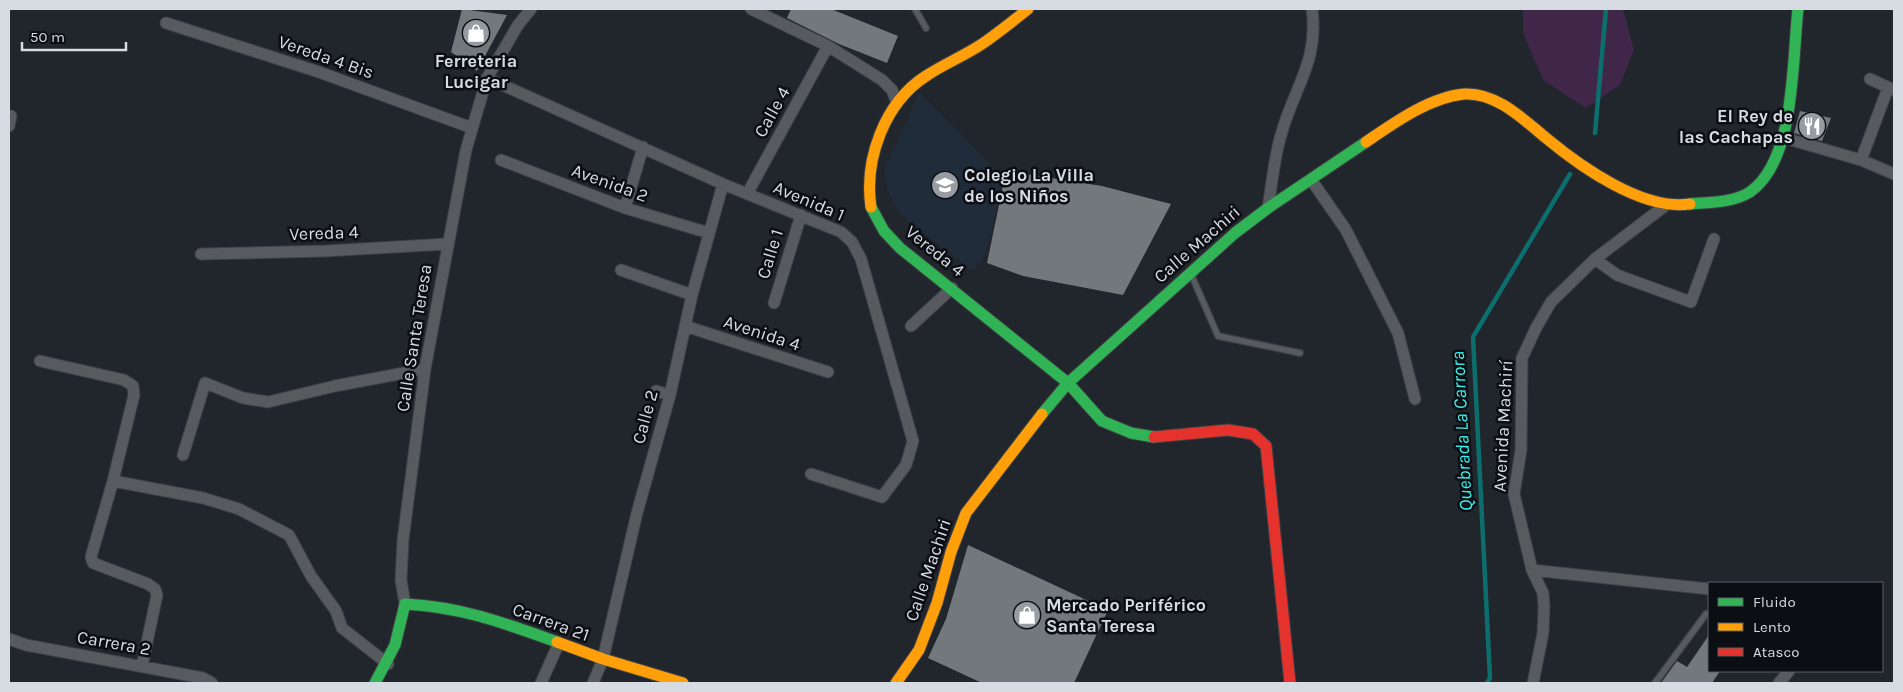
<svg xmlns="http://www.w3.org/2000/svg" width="1903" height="692" font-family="Karla,sans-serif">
<rect width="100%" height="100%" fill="#21262c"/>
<path fill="#212c3b" d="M920,92l84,87 -19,76 -12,16 -73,-57 -12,-23 -4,-21z"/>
<path fill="#402649" d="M1523,9h100l11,41 -14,35 -34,23 -43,-28 -20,-47z"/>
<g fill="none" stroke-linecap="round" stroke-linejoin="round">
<path stroke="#0c6f6d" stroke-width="4.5" d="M1595,133l11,-124
M1487,683l3,-5 -17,-341 97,-163"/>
</g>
<path fill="#73787d" d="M462,9l45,6 -30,56 -26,-19z
M791,9h40l67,27 -11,27 -48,-19 -52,-26z
M1800,111l31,7 -9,23 -28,-8z
M1006,171l96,15 69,18 -48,91 -100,-19 -36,-13z
M968,545l140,65 -34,73h-92l-54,-25 18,-39z
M1709,635v36h11l-8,12h-51l16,-22 10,6z"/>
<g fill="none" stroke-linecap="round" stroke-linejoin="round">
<g stroke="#3d4045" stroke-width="8">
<path id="lane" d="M915,9l11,19
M1191,274l27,62 82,17
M1655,683l51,-69"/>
</g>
<g stroke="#3d4045" stroke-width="13">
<path id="street" d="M751,9l77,37 54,34 10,10 5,13
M166,23l153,49 153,56
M487,78l236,106 118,48 11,10 9,17 52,182 -7,24 -24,32 -71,-23
M1870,79l24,11
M9,126l2,-10
M1781,137l80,23 33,14
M501,160l124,48 84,25
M1861,160l27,-72
M1312,181l34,49 52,103 17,66
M747,194l81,-148
M625,208l18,-61
M1268,208c4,-24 6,-50 13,-73 13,-48 38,-73 31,-126
M201,254l124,-3 122,-7
M1595,259l22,16 74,27 23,-63
M621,270l71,25
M774,303l27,-88
M685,326l143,46
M911,326l41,-38
M40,361l84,19 9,6 1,9 -21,86 -22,76 2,6 55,21 7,5 2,6 -15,71
M656,391l14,4
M183,455l22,-72 38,15 25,4 67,-16 90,-17
M113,481l90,17 36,11 50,26 22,41 25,35 6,17 46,36
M1532,570l177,19
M405,604l-4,-24 2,-40 22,-171 41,-219 21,-72 31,-53 13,-16
M9,639l17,6 177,33 9,5
M541,683l18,-40
M593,683l10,-24 34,-146 33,-118 22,-100 31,-111
M1533,683l10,-50 1,-27 -1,-13 -11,-23 -18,-76 7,-44 1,-92 14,-30 15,-26 44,-43 71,-54
M1779,683l10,-12"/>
</g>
<g stroke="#3d4045" stroke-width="13">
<path id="fast" d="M1690,204c19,-2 43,-1 60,-12 46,-32 42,-132 48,-183
M871,207l13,24 16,17 168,135 34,38 29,12 23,4
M1042,414l26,-31 167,-150 33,-25 98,-66
M375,683l20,-38 10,-41c57,3 99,19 152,38"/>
</g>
<g stroke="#3d4045" stroke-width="13">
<path id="slow" d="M1366,142c28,-19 64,-45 98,-48 32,-2 59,25 82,44 35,29 97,73 144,66
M871,207c-7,-47 13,-104 55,-131 18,-12 38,-20 56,-32 16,-11 31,-23 46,-35
M557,642l46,17 80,24
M896,683l23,-33 18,-47 14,-51 15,-39 76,-99"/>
</g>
<g stroke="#3d4045" stroke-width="13">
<path id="jam" d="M1154,437l74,-7 25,4 13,12 24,237"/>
</g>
<use href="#lane" stroke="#575a5f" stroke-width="5.5"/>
<use href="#street" stroke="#575a5f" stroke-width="11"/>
<use href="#fast" stroke="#30b455" stroke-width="11"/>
<use href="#slow" stroke="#ff9f0a" stroke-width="11"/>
<use href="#jam" stroke="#e5322d" stroke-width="11"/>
</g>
<defs>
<g id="shop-disc" transform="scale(1.4375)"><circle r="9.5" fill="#979ca3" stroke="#0b0e13"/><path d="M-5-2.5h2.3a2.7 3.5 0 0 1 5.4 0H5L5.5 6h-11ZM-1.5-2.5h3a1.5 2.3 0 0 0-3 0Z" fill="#fff"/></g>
<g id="restaurant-disc" transform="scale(1.4375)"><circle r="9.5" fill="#979ca3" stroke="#0b0e13"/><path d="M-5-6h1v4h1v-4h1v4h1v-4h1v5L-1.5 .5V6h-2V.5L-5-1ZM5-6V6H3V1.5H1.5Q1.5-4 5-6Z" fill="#fff"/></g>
<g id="school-disc" transform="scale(1.4375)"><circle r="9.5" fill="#979ca3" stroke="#0b0e13"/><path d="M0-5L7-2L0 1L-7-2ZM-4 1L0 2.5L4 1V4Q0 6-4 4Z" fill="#fff"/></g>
</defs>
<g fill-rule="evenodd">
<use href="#shop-disc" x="476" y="33"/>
<use href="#restaurant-disc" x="1812" y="126"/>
<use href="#school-disc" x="945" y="185"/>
<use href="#shop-disc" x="1027" y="615"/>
</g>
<g text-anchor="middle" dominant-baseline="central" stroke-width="5" stroke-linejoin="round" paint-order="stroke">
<g font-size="18" fill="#d7dce3" stroke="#0b0e13">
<text transform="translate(326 57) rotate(19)">Vereda 4 Bis</text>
<text transform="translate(772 112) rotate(-61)">Calle 4</text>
<text transform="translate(610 183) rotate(20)">Avenida 2</text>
<text transform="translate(809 201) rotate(23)">Avenida 1</text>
<text transform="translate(324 233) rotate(-2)">Vereda 4</text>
<text transform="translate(1197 244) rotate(-41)">Calle Machiri</text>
<text transform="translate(935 251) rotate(39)">Vereda 4</text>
<text transform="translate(770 254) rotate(-73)">Calle 1</text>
<text transform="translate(762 333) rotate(18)">Avenida 4</text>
<text transform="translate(414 338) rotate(-81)">Calle Santa Teresa</text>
<text transform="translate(645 417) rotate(-75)">Calle 2</text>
<text transform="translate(1503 426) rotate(-87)">Avenida Machirí</text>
<text transform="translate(928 570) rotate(-71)">Calle Machiri</text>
<text transform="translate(551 622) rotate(20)">Carrera 21</text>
<text transform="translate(114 643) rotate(10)">Carrera 2</text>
</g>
<g font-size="18" font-weight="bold" fill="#d7dce3" stroke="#0b0e13" text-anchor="start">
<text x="476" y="61" text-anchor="middle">Ferreteria<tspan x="476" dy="21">Lucigar</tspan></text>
<text x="1793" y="116" text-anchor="end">El Rey de<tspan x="1793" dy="21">las Cachapas</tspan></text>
<text x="964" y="175">Colegio La Villa<tspan x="964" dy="21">de los Niños</tspan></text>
<text x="1046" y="605">Mercado Periférico<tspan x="1046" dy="21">Santa Teresa</tspan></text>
</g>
<g font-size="19" font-style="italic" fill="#3defea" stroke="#0b0e13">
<text transform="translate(1462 431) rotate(-93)">Quebrada La Carrora</text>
</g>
</g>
<rect width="1903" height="692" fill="none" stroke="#d7dce3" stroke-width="20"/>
<rect x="1708" y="582" width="175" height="90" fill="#0b0e13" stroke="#5d6066"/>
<rect x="1718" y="598" width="25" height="8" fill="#30b455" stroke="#5d6066"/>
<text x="1753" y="607" font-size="15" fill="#d7dce3">Fluido</text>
<rect x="1718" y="623" width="25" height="8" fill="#ff9f0a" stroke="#5d6066"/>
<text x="1753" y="632" font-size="15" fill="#d7dce3">Lento</text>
<rect x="1718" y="648" width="25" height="8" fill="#e5322d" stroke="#5d6066"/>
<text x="1753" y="657" font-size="15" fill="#d7dce3">Atasco</text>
<path d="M22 42v8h104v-8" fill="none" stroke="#d7dce3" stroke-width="2.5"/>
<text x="30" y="42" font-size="15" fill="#d7dce3" stroke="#0b0e13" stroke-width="4" paint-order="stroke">50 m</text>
</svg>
